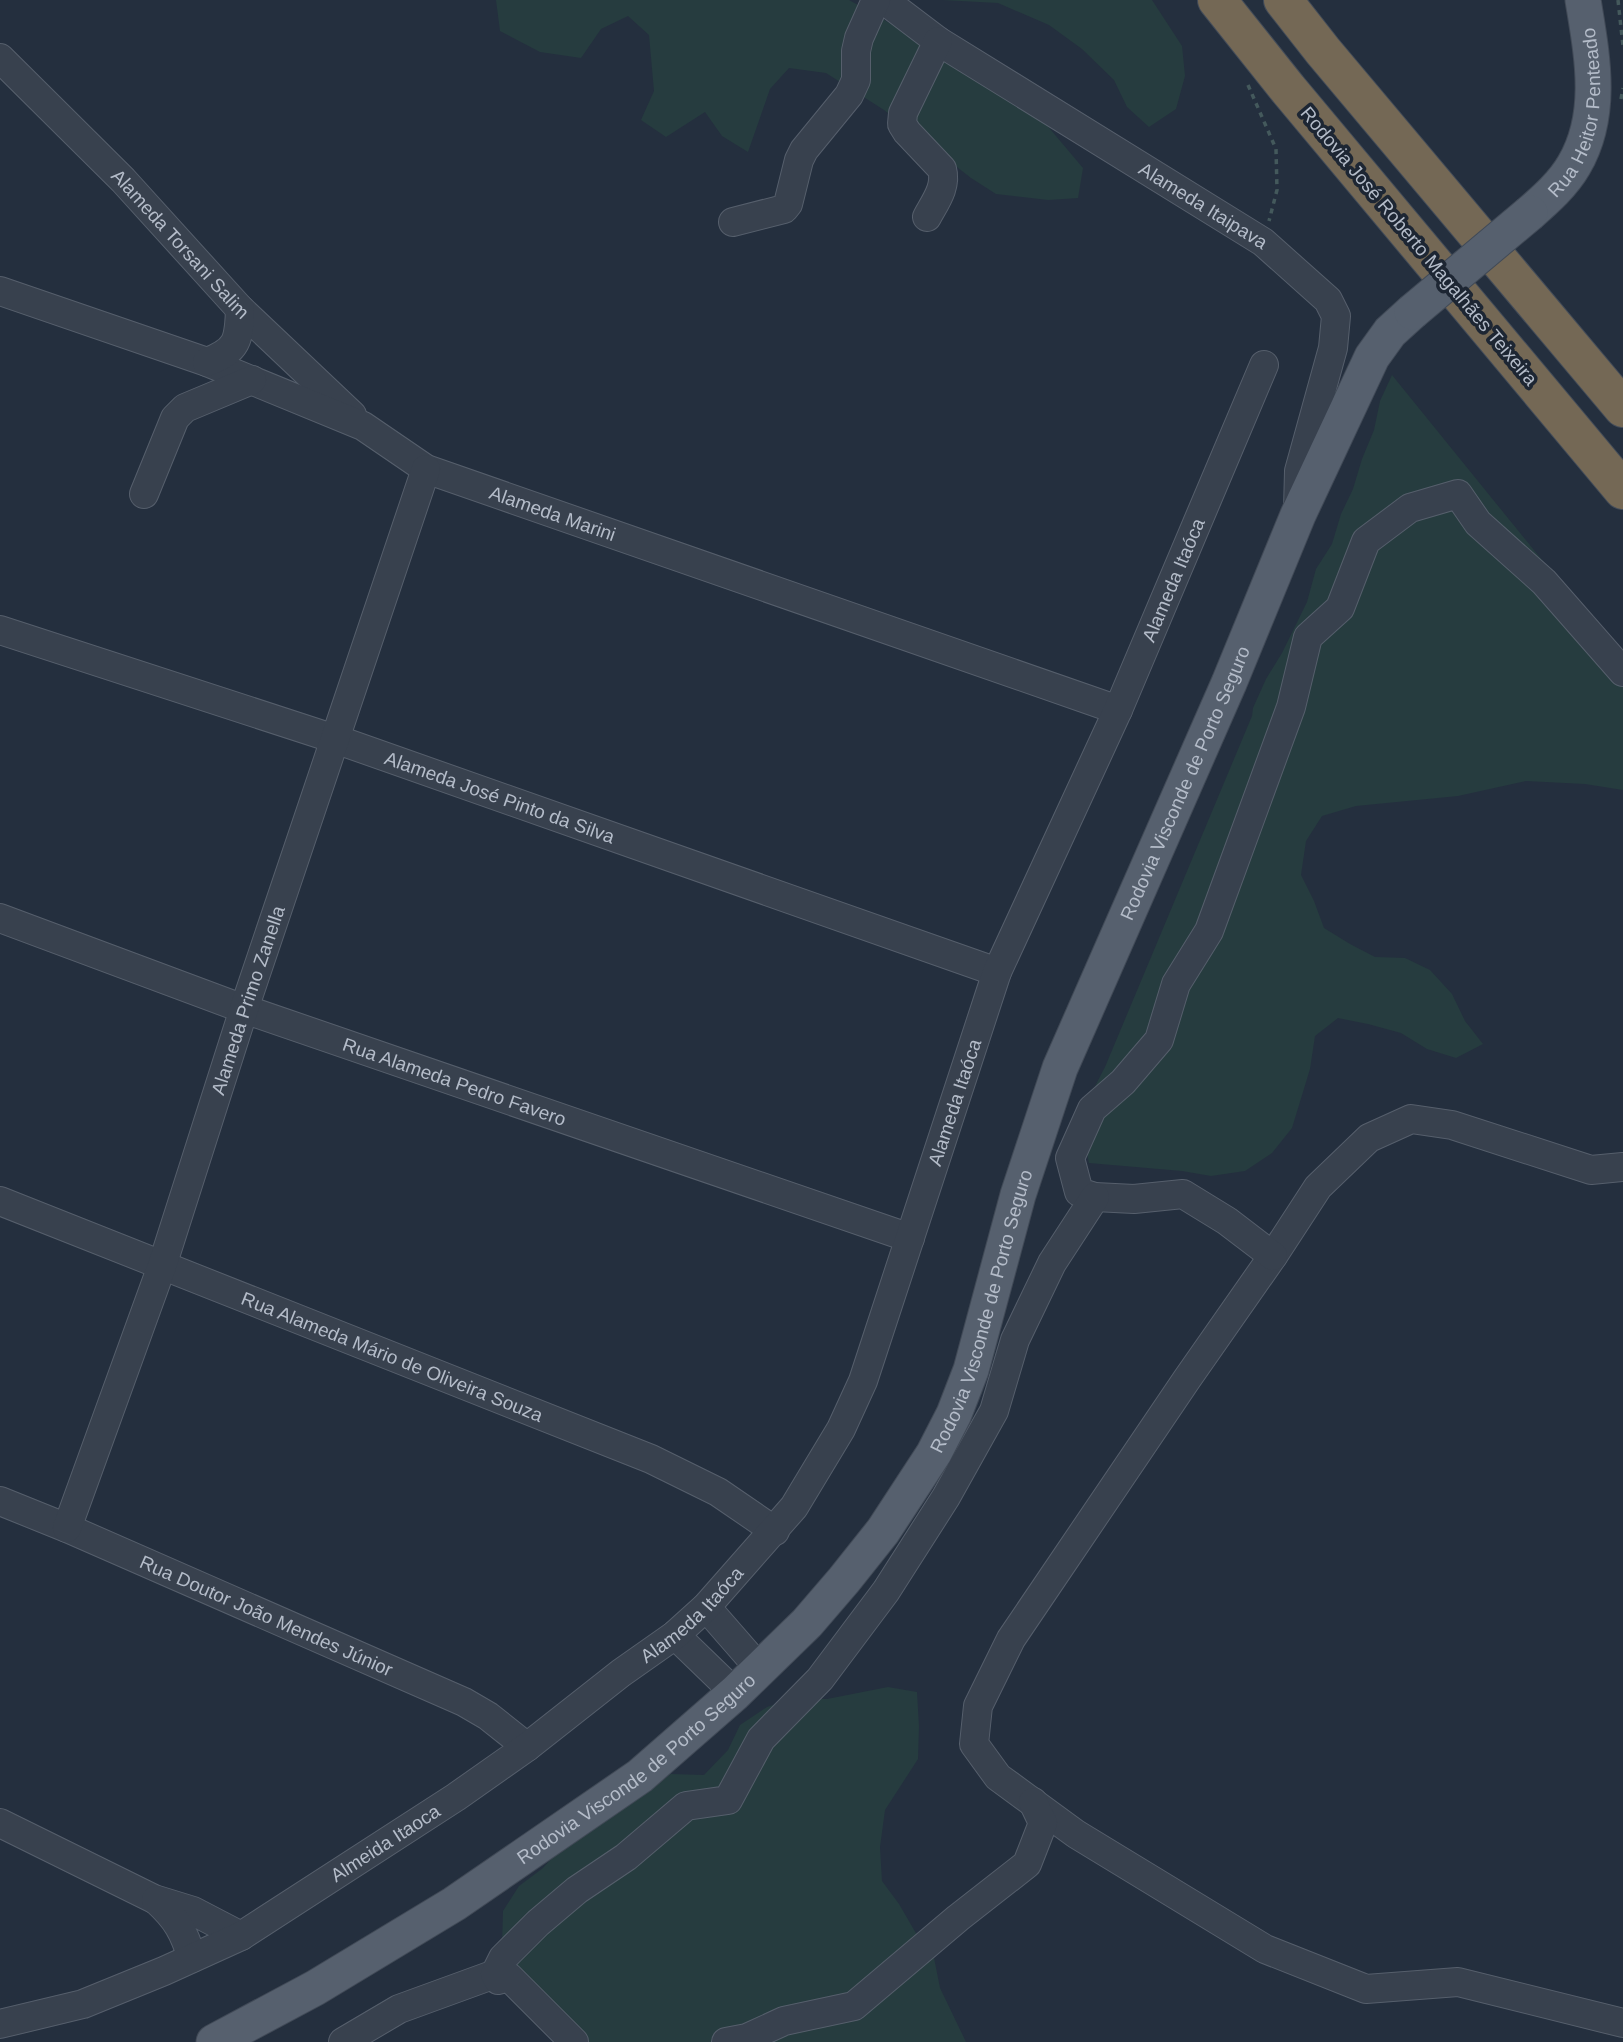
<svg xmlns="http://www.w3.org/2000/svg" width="1623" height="2042" font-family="Arial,sans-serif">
<rect width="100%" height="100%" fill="#242f3e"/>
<path fill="#263c3f" d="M496,0h353l65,37 120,73 49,58 -5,30 -30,2 -52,-6 -25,-16 -87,-68 -58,-37 -37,-5 -19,21 -22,63 -26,-16 -17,-24 -39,25 -25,-17 13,-29 -5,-56 -21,-19 -27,13 -20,29 -41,-6 -40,-21z
M942,0h210l30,46 3,30 -9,33 -27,18 -22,-20 -13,-27 -32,-31 -33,-24 -51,-22z
M1392,375l231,285v130l-38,-6 -59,-3 -68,15 -102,10 -34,10 -16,25 -5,34 13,26 10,27 26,16 25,13 30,1 25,12 22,24 13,27 18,23 -27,14 -29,-9 -26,-16 -33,-9 -30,-6 -23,18 -5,33 -18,59 -20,25 -27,18 -34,5 -29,-5 -93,-8 -6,-30 9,-41 13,-25 147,-351 1,-8 13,-29 16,-26 25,-51 9,-33 16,-25 9,-30 12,-25 9,-30 12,-29 6,-29z
M888,1687l29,5 2,34 -1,33 -33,51 -5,37 2,34 17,23 18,31 17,23 6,30 26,54h-392l-38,-36 -34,-61 1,-34 16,-25 24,-18 19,-21 82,-56 27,-17 33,1 24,-25 12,-25 27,-18 27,-9 33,1z"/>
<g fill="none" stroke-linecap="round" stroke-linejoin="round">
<g stroke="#565f6c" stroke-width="30">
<g id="minor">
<path id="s1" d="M884,0l54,41 325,201 65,58 8,16 -3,32 -34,123 -1,38"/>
<path id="s2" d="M0,58l123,122 117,129 112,106"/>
<path d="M927,217c8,-15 20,-30 15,-48l-35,-37 -5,-8 1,-11 35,-72"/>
<path d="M733,222l51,-13 4,-5 11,-44 5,-10 45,-55 7,-15v-29l3,-13 17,-38"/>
<path id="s3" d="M0,291l207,71 156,64 63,43 692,241"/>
<path d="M207,362c31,-12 32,-22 33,-53"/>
<path d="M144,494l31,-76 10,-10 67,-28"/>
<path id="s4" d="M0,630l335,109 662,233"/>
<path id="s5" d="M0,918l244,91 666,229"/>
<path d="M1623,1167l-32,3 -139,-45 -41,-6 -42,19 -51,49 -45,69 -86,123 -176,260 -33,67 -4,38 24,33 78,57 189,115 101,40 92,-7 165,41"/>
<path id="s6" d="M0,1201l651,258 67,33 57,39"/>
<path d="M1273,1256l-46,-35 -44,-27 -49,5 -39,-2 -16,-5 -9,-34 22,-49 31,-27 36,-42 17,-56 33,-53 82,-224 17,-70 32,-29 26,-67 44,-33 48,-14 20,29 66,59 79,90"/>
<path id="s7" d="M0,1501l67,27 397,174 24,14 39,31"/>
<path id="s8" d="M67,1528l95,-262 82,-257 182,-540"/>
<path d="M706,1607l54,62"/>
<path d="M675,1635l60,58"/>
<path d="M0,1823l154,76 39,12 48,25"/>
<path d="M156,1900c21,19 28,32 36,58"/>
<path id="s9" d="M0,2024l83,-20 81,-33 77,-35 215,-139 71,-50 94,-74 54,-38 31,-28 88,-100 47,-78 22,-48 134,-409 121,-262 146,-345"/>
<path d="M343,2042l56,-33 96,-35"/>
<path d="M574,2042l-65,-65 -11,3 -3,-6 8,-16 35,-35 39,-33 49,-33 60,-51 42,-6 33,-61 59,-60 66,-88 60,-94 48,-86 21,-71 37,-77 43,-66"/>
<path d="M726,2042l21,-4 37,-17 70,-15 104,-88 69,-54 16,-41 -10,-21"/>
</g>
</g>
<g stroke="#414a57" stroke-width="37">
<g id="major">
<path id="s10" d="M1530,213c16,-14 33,-29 44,-48 30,-51 18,-110 9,-165"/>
<path id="s11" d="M214,2042l101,-54 139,-84 186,-128 95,-83 72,-70 37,-43 39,-49 51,-78 20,-39 17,-44 47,-175 42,-127 169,-385 69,-168 74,-158 18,-25 22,-20"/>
</g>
</g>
<g stroke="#434c59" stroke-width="40">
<path id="highway" d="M1217,0l71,89 335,401
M1283,0l40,51 300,357"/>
</g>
<path stroke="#44595c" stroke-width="3.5" stroke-dasharray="5 5" stroke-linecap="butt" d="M1618,0l5,46
M1248,85l28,64 1,41 -8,31
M1621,99l2,-11"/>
<use href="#minor" stroke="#38414e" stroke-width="28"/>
<use href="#major" stroke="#56606e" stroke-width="35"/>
<use href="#highway" stroke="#746855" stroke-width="38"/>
<g stroke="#414a57" stroke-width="37" stroke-linecap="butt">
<path id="major-bridge" d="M1412,312l118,-99"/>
</g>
<use href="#major-bridge" stroke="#56606e" stroke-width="35"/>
</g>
<g text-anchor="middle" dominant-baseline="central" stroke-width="7" stroke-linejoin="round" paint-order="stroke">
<g font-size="19" fill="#b4bcc9" stroke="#1d2633">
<text stroke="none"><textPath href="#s10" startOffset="117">Rua Heitor Penteado</textPath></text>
<text stroke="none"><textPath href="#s1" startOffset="380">Alameda Itaipava</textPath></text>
<text stroke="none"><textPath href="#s2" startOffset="259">Alameda Torsani Salim</textPath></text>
<text transform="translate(1419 246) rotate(50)">Rodovia José Roberto Magalhães Teixeira</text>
<text stroke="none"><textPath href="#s3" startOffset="598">Alameda Marini</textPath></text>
<text stroke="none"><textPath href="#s9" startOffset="1965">Alameda Itaóca</textPath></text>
<text stroke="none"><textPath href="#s11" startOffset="1659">Rodovia Visconde de Porto Seguro</textPath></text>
<text stroke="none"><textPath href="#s4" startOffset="527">Alameda José Pinto da Silva</textPath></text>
<text stroke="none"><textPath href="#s8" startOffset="558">Alameda Primo Zanella</textPath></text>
<text stroke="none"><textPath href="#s5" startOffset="483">Rua Alameda Pedro Favero</textPath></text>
<text stroke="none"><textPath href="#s9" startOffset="1398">Alameda Itaóca</textPath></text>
<text stroke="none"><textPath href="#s11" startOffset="1092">Rodovia Visconde de Porto Seguro</textPath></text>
<text stroke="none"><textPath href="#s6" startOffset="422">Rua Alameda Mário de Oliveira Souza</textPath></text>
<text stroke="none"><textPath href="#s9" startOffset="812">Alameda Itaóca</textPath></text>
<text stroke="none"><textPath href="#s7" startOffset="290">Rua Doutor João Mendes Júnior</textPath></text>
<text stroke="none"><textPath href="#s11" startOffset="504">Rodovia Visconde de Porto Seguro</textPath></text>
<text stroke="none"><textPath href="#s9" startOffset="429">Almeida Itaoca</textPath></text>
</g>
</g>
</svg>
